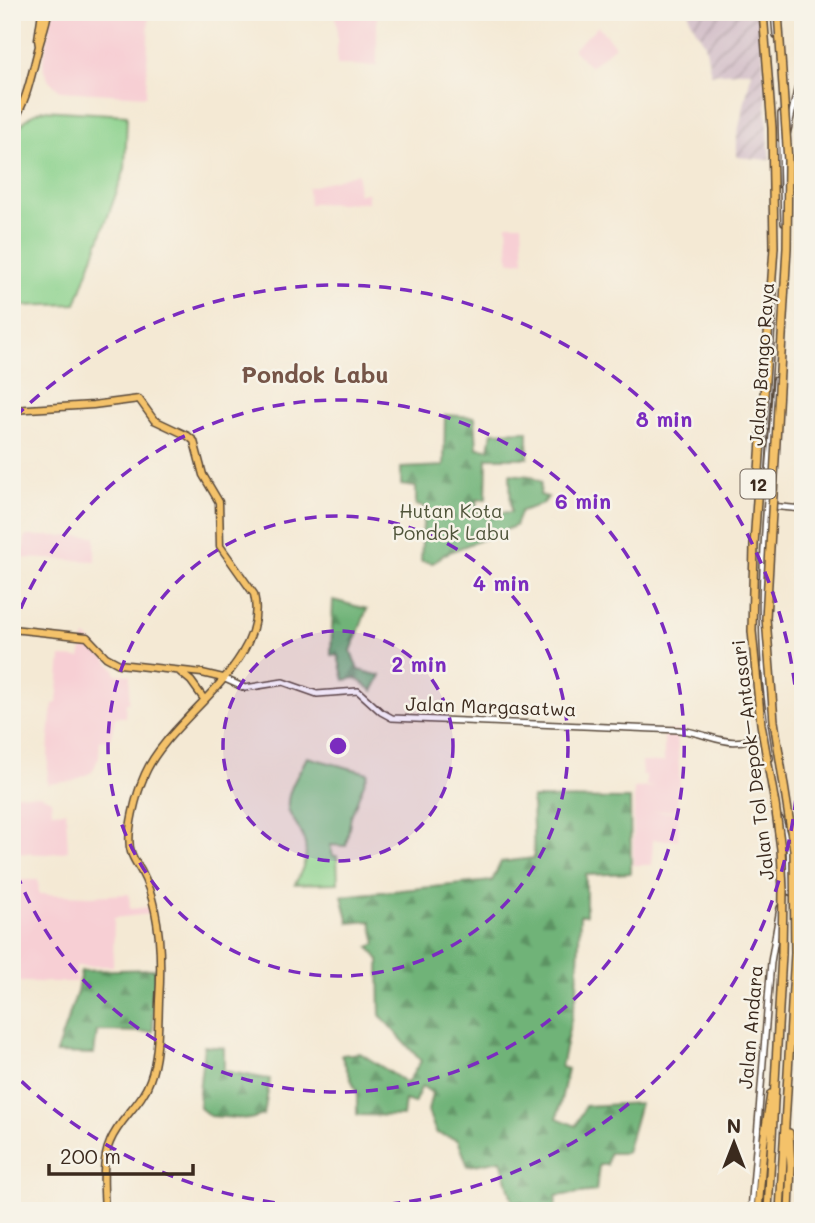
<svg xmlns="http://www.w3.org/2000/svg" width="815" height="1223" font-family="Mali,sans-serif">
<defs>
<pattern id="industrial-furrows" width="10" height="10" patternUnits="userSpaceOnUse" patternTransform="scale(1.75)"><rect width="10" height="10" fill="#d2bdc8"/><path d="M-1 1l2-2M0 10L10 0M9 11l2-2" fill="none" stroke="#ac9aa2"/></pattern>
<pattern id="forest-firs" width="22" height="20" patternUnits="userSpaceOnUse" patternTransform="scale(1.75)"><rect width="22" height="20" fill="#6fb378"/><path d="M5 1l3.5 6h-7zM16 11l3.5 6h-7z" fill="#5c9262"/></pattern>
</defs>
<rect width="100%" height="100%" fill="#f7f3e8"/>
<filter id="ink" filterUnits="userSpaceOnUse"><feTurbulence type="fractalNoise" baseFrequency=".0143" numOctaves="2"/><feDisplacementMap in="SourceGraphic" scale="14" xChannelSelector="R" yChannelSelector="G"/><feConvolveMatrix kernelMatrix="1 2 1 2 8 2 1 2 1" color-interpolation-filters="sRGB"/></filter>
<filter id="wash" filterUnits="userSpaceOnUse"><feTurbulence type="fractalNoise" baseFrequency=".00686" numOctaves="4" result="noise"/><feDisplacementMap in="SourceGraphic" scale="28" xChannelSelector="R" yChannelSelector="G"/><feGaussianBlur stdDeviation="1.57" result="paint"/><feColorMatrix in="noise" values="0 0 0 0 0 0 0 0 0 0 0 0 0 0 0 0 0 1.4 0 .05"/><feComposite in="paint" operator="in"/></filter>
<g filter="url(#wash)">
<rect width="100%" height="100%" fill="#f4e9d4"/>
<path fill="#f7cfd4" d="M52,12h97l-3,84 -86,-5 -12,-12 -4,-9 -1,-9z
M336,12h41v54l-40,-1v-41l-3,-10z
M598,26l17,20 -25,21 -17,-18z
M358,173v20h10v9l-59,2 -1,-16z
M522,224l2,37 -15,1 -2,-38z
M25,536h70v25l-73,-3z
M85,637h2l28,33v4l15,1 -1,27 -3,1 -1,14h-10l-5,24 -10,-1 -1,17 -7,15 -19,9 -26,3 2,-48 4,-32 4,-1 4,-46 19,1z
M664,731h13l3,55h-3v24l-26,2h27v28h-25l-1,25h-19l1,-77 22,-1 -10,-1v-11h-4l-1,-13h23z
M12,794l29,1 10,5 1,12 14,-1 2,40 -20,3 -36,-1z
M12,880h26l1,14 51,2 39,-2 1,15 18,-2 1,7 -35,4 -1,48h-37v16h-64z"/>
<path fill="url(#industrial-furrows)" d="M689,12h71l10,148 -33,-3v-21l15,-65 -41,3 -6,-30 -15,-24z"/>
<path fill="#8ad18c" stroke="#627e55" stroke-width="2" d="M42,110l85,5 -2,54 -49,135 -59,2 1,-29 -3,-5 3,-10 -6,-1v-53l2,-1 2,-23 -4,-4c0,-31 -4,-56 30,-70z
M307,757l61,16 -17,43 -5,30 -16,-1 3,11h4l1,27 -43,1c11,-20 16,-36 3,-57 -3,-6 -9,-12 -10,-19 -2,-17 12,-36 19,-51z"/>
<path fill="url(#forest-firs)" stroke="#556e4b" stroke-width="2" d="M445,415l30,2 2,31 12,1 3,-17 36,-1v27h-41l-1,41 -10,1 2,14 33,-2 -1,-38 20,2 11,6 -1,13 8,2 -5,7 -22,7 -6,15 -70,28 -12,9 -12,-2 3,-54 -8,-2v-18l-15,-2v-17l43,-2z
M333,600l34,9 -16,42 7,19 23,6 -8,15 -17,-13 -12,2 -6,-24 -7,-1z
M532,798l98,1 1,74 -45,2v40h-6l-3,77 -16,75 7,2 -11,49 19,8 9,-20 55,-3 -14,50h-17l-2,12h-8l-3,26 -40,5 -1,15h-24l-9,-9 -9,1 -12,-43 -33,6 -10,-26 -22,-7 -8,-22 4,-18 -10,-7 -8,17 -9,-3 -2,16 -46,-1v-22l-16,-38 19,-2 47,30 14,-22 -41,-46 -1,-55 -10,-13 7,-3 -5,-23 -22,2 -7,-27 150,-15 9,-19 33,-4z
M155,969l-2,63 -56,-1 -3,23 -38,-1 21,-61 4,-21z
M204,1046l20,2v23l46,8 -6,36 -14,4 -40,-3 -10,-8 -1,-17z"/>
</g>
<g filter="url(#ink)">
<g fill="none" stroke-linecap="round" stroke-linejoin="round">
<g stroke="#574739" stroke-width="8">
<path id="minor" d="M774,12l2,23
M781,114l3,109
M787,135l16,-72
M776,143v42
M761,493l13,-200
M770,506l33,3
M223,678l22,10 38,-6 34,12 41,-3 23,21 11,6 287,12c33,3 51,23 85,3
M763,712l7,46
M771,723c-19,-114 -2,-229 5,-343
M780,819l7,27
M789,833l1,59
M793,894l5,3 5,40
M751,1211l20,-249 9,-54"/>
</g>
<g stroke="#574739" stroke-width="9">
<path id="major" d="M39,46l-1,-7 4,-27
M12,124c15,-23 19,-48 26,-74 3,-13 8,-24 10,-38
M12,410l81,-5 46,-6 15,21 34,16 6,5 9,34 16,27 1,44 34,48c16,71 -84,122 -109,180 -8,18 -20,60 -14,78 2,7 6,12 10,19 6,11 11,26 14,40 6,28 6,61 4,90 -1,25 0,55 -9,79 -8,24 -31,39 -40,62 -9,20 -6,48 -5,69
M12,629l75,8 19,20 13,7 83,9 21,5
M180,672l11,9 13,18"/>
</g>
<g stroke="#574739" stroke-width="10">
<path id="highway" d="M789,1133l2,33 -2,45
M758,1211l5,-64 8,-53
M768,1211l14,-257
M780,1211l15,-258"/>
</g>
<use href="#minor" stroke="#fff" stroke-width="5"/>
<use href="#major" stroke="#f4c26a" stroke-width="6"/>
<use href="#highway" stroke="#f4c26a" stroke-width="7"/>
<g stroke="#574739" stroke-width="10" stroke-linecap="butt">
<path id="highway-bridge" d="M763,12l9,116 2,119 -20,298 -2,86 9,93 14,80 6,45 2,41 -1,64
M778,12l10,149 -1,87 -21,370 8,103 20,129 1,103"/>
</g>
<use href="#highway-bridge" stroke="#f4c26a" stroke-width="7"/>
</g>
</g>
<circle cx="338" cy="746" r="115" fill="#7b2cbf" fill-opacity=".12"/>
<g fill="none" stroke="#7b2cbf" stroke-width="3.5" stroke-dasharray="12 9">
<circle cx="338" cy="746" r="115"/>
<circle cx="338" cy="746" r="230"/>
<path d="M13 628A346 346 0 1 1 13 864"/>
<path d="M15 417A461 461 0 1 1 15 1075"/>
</g>
<g text-anchor="middle" dominant-baseline="central" stroke-width="5" stroke-linejoin="round" paint-order="stroke">
<rect fill="#f7f3e8" stroke="#73665b" stroke-width="2" x="740.5" y="469.5" width="35" height="29" rx="5"/>
<g font-size="18" font-weight="bold" fill="#3b2a1e">
<text x="758" y="484">12</text>
</g>
<g font-size="19" fill="#3b2a1e" stroke="#f7f3e8">
<text transform="translate(761 364) rotate(-86)">Jalan Bango Raya</text>
<text transform="translate(491 706) rotate(2)">Jalan Margasatwa</text>
<text transform="translate(752 760) rotate(-97)">Jalan Tol Depok–Antasari</text>
<text transform="translate(750 1027) rotate(-85)">Jalan Andara</text>
</g>
<g font-size="19" fill="#4f543a" stroke="#f7f3e8">
<text x="451" y="510">Hutan Kota<tspan x="451" dy="22">Pondok Labu</tspan></text>
</g>
<g font-size="23" font-weight="bold" fill="#765548" stroke="#f7f3e8">
<text x="315" y="374">Pondok Labu</text>
</g>
</g>
<circle cx="338" cy="746" r="10" fill="#7b2cbf" stroke="#f7f3e8" stroke-width="3.5"/>
<g font-size="21" text-anchor="middle" font-weight="bold" fill="#7b2cbf" stroke="#f7f3e8" stroke-width="5" stroke-linejoin="round" paint-order="stroke">
<text x="664" y="427">8 min</text>
<text x="583" y="509">6 min</text>
<text x="501" y="591">4 min</text>
<text x="419" y="672">2 min</text>
</g>
<rect width="815" height="1223" fill="none" stroke="#f7f3e8" stroke-width="42"/>
<g transform="translate(734 1143)" stroke="#f7f3e8" stroke-width="5" paint-order="stroke">
<path d="M0-5L12 26L0 18L-12 26Z" fill="#3b2a1e"/>
<text y="-10" font-size="19" font-weight="bold" text-anchor="middle" fill="#3b2a1e">N</text>
</g>
<path d="M49 1164v10h144v-10" fill="none" stroke="#3b2a1e" stroke-width="3.5"/>
<text x="60" y="1164" font-size="21" fill="#3b2a1e" stroke="#f7f3e8" stroke-width="5" paint-order="stroke">200 m</text>
</svg>
